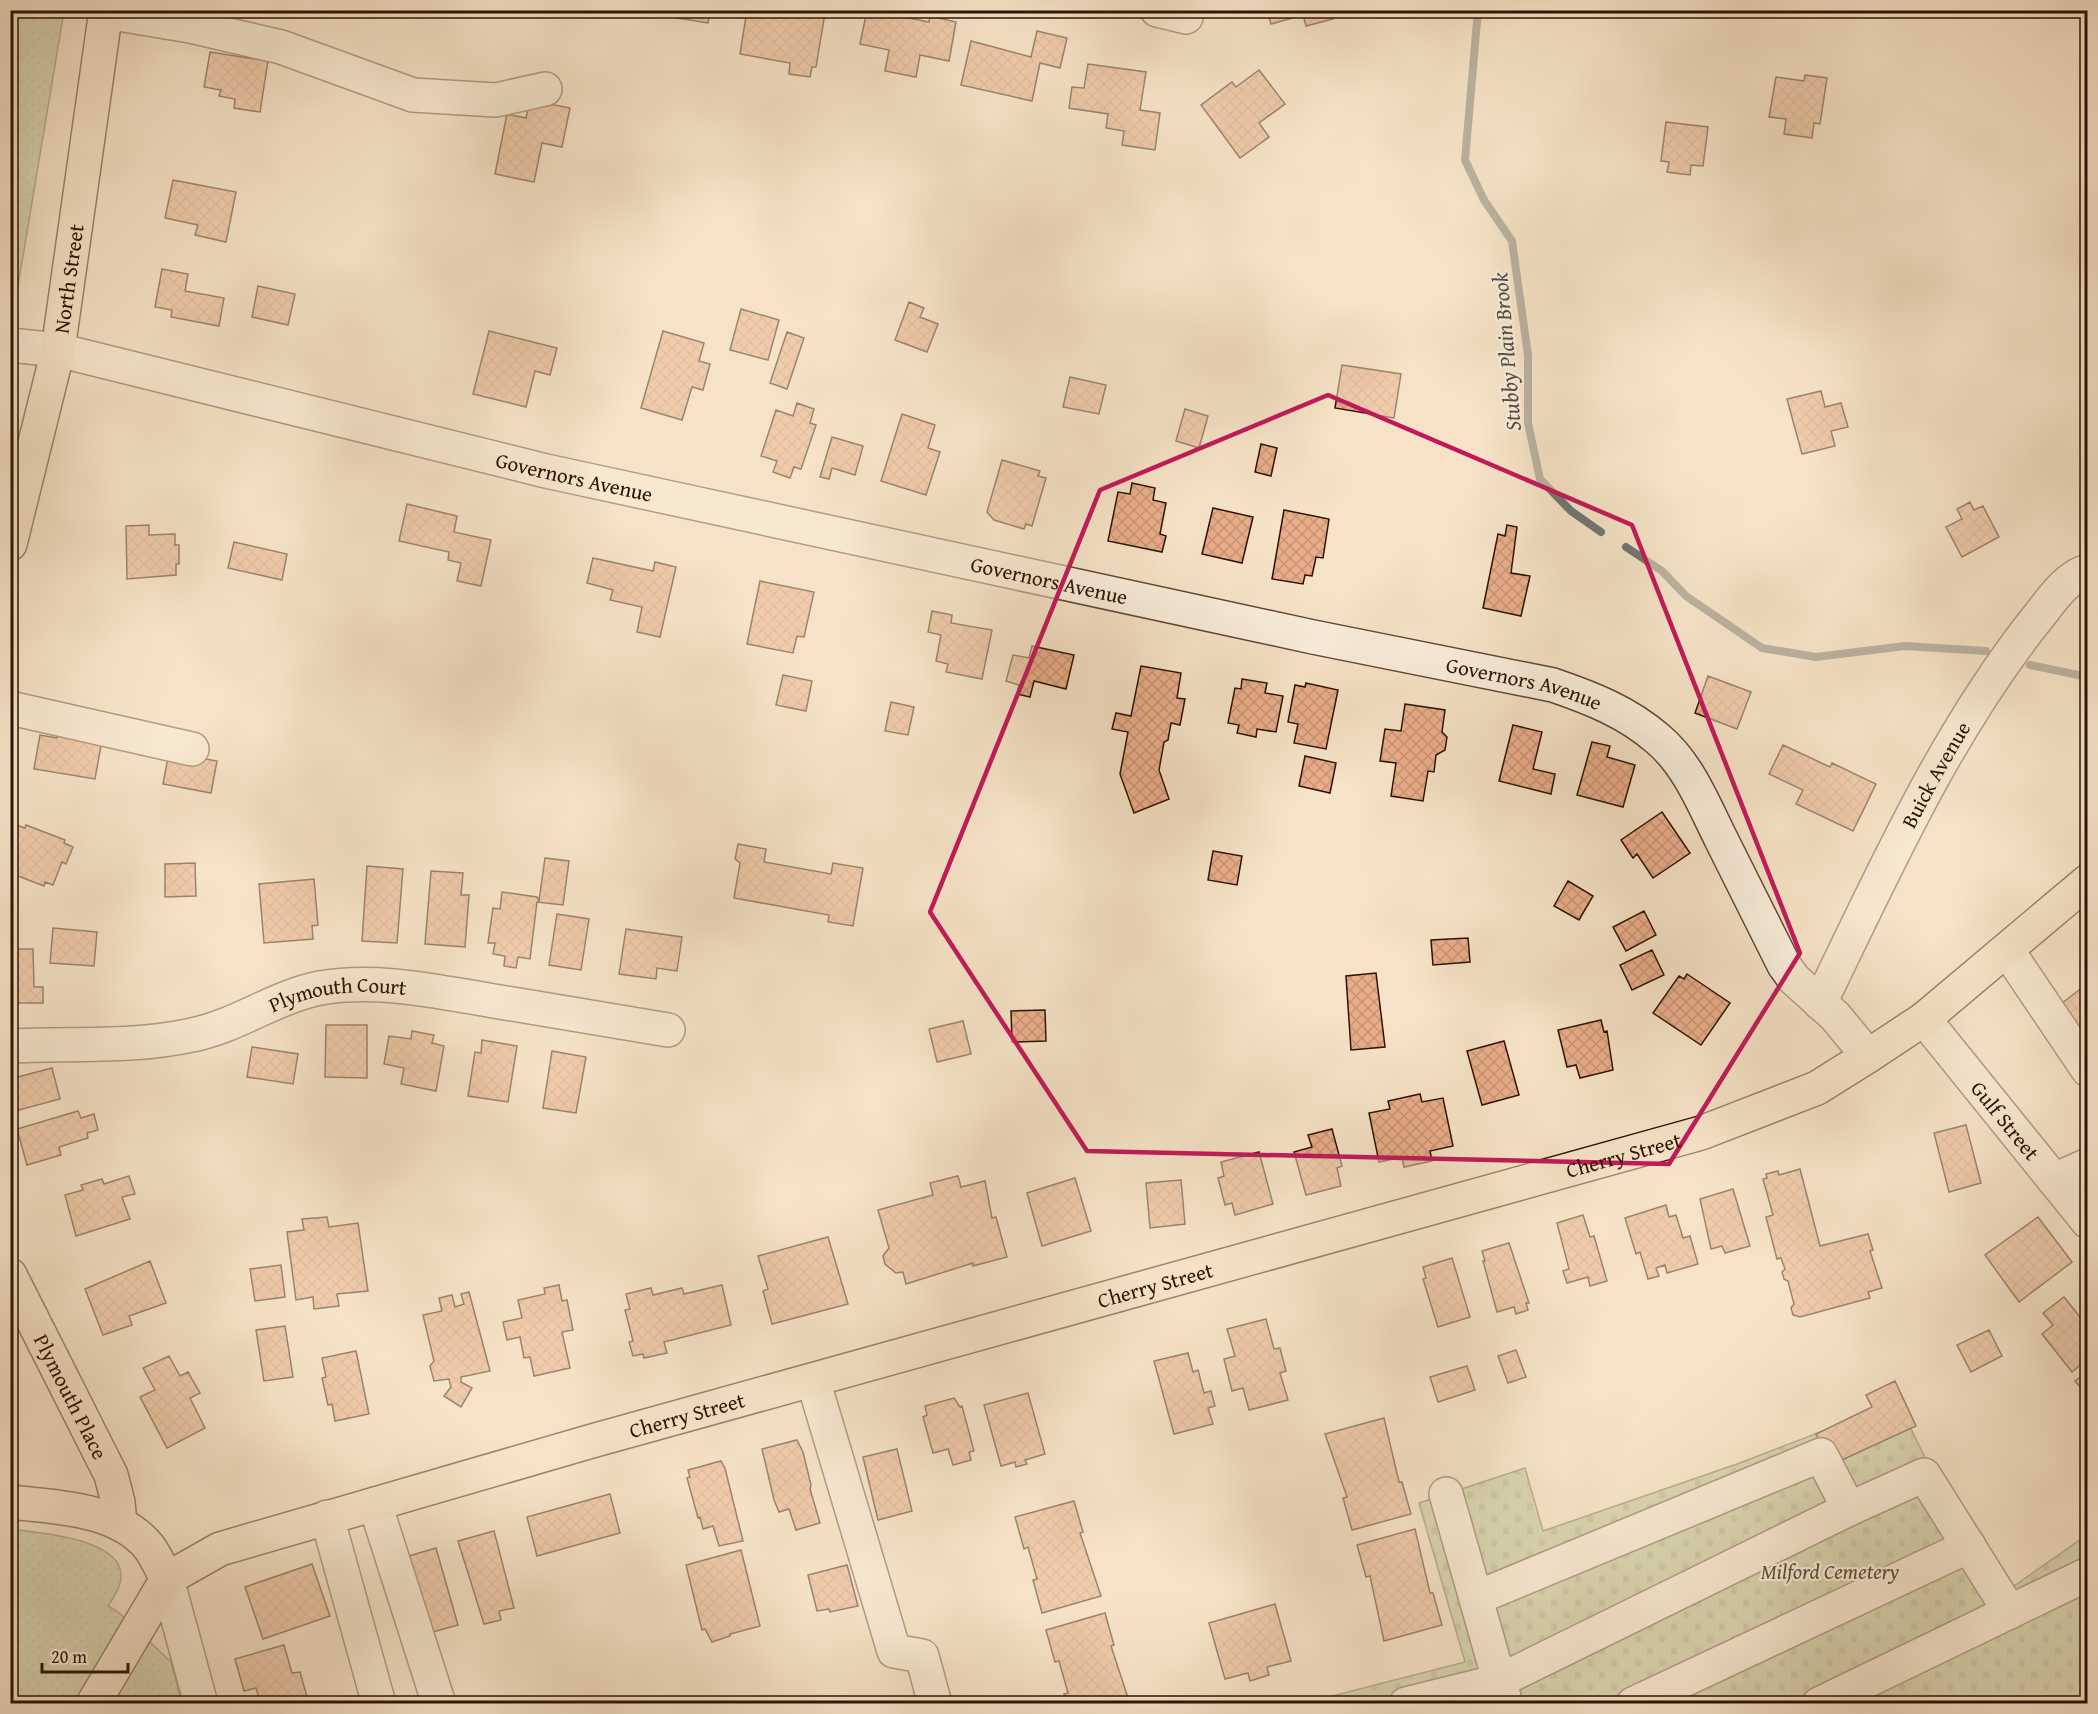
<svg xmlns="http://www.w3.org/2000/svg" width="2098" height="1714" font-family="'Gentium Book Plus',serif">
<defs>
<pattern id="cemetery-stones" width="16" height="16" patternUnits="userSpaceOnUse" patternTransform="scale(1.5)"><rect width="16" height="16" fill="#b8c498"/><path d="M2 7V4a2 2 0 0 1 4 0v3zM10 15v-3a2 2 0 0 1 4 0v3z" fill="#9ea781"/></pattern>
<pattern id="park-dots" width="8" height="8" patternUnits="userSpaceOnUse" patternTransform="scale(1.5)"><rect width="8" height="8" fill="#b8c498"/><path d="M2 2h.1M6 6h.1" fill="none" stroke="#9ea781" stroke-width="1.8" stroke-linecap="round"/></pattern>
<pattern id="building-cross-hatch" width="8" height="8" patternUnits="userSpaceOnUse" patternTransform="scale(1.5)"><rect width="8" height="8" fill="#eaad8a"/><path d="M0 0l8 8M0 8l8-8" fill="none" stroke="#c99475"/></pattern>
</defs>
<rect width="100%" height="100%" fill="#f6e3c7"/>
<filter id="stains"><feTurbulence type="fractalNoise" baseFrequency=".00333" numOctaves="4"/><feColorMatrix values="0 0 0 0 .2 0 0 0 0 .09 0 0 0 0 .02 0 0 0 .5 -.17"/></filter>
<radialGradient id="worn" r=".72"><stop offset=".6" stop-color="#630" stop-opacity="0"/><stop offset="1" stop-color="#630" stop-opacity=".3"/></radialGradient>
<path fill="url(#cemetery-stones)" stroke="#726b4e" stroke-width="1.5" d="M1898,1402l96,198 93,-65v168l-786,1 164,-42 -46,-159 106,-35 18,63 194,-67z"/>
<path fill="url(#park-dots)" stroke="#726b4e" stroke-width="1.5" d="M10,11h54l-50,299 -3,1z
M11,1529c27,4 112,9 110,48 0,10 -8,21 -13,29l9,5 54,51 11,41 -171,1z"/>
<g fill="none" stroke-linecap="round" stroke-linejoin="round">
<path stroke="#727774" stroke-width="8" d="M1478,10l-13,150 19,40 28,41 16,114v68l12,56 31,32 30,21
M1626,547l36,24 24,25 76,52 54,9 89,-11 81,5
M2030,665l58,12"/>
</g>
<path fill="url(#building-cross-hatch)" stroke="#2c1204" stroke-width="1.5" d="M625,10h20l-1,5z
M666,10h44l-2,13 -32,-5 1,-6z
M747,10h23l29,6 1,-6h29l-1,7 -4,2 -8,48h-4l-2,10 -21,-3 1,-11 -50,-9z
M867,10h32l6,2 -1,5 25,5 1,-6 26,6 -7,39 -29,-6 -4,22 -31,-6 4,-21 -29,-6z
M1267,10h64l2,9 -27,7 -3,-11 -32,9z
M1037,31l30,7 -7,30 -20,-5 -8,38 -71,-16 10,-44 60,16z
M210,52l58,9 -8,51 -26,-4 1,-9 -16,-3 2,-6 -17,-3z
M1088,64l58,8 -6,38 20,3 -5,37 -33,-5 2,-14 -18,-3 2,-14 -39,-6 3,-21 12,1z
M1259,70l26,34 -26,19 10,14 -29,21 -39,-53 31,-23 4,5z
M1805,75l22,3 -7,46 -6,-1 -2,15 -28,-4 2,-15 -17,-2 7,-40 28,4z
M530,100l40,8 -8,39 -20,-4 -8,39 -39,-8 12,-60 19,4z
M1666,122l42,5 -5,39 -12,-1 -1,10 -23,-3 2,-10 -8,-1z
M173,180l63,12 -10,50 -31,-7 3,-10 -33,-7z
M162,269l26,5 -3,17 39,7 -5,28 -48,-9 1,-7 -17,-3z
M258,286l37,8 -7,31 -36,-8z
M909,302l15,6 -4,9 18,7 -11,28 -32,-12z
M741,309l38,11 -11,40 -38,-10z
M489,331l68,17 -7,27 -15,-4 -9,36 -53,-13z
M663,331l41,12 -5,18 11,3 -7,26 -11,-3 -10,33 -41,-12z
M787,332l17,6 -17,51 -17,-6z
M1342,365l59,9 -7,44 -59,-10z
M1070,377l36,8 -7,29 -36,-7z
M1821,391l4,16 16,-4 7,24 -17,4 4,15 -33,8 -15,-55z
M797,403l17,6 -4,14 6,2 -15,44 -7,-2 -4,11 -17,-6 4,-11 -16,-5 15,-46 17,6z
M1185,409l23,7 -9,32 -23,-7z
M902,414l33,11 -7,23 12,4 -14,43 -45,-14z
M832,437l31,9 -8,29 -23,-7 -3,11 -9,-2z
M1261,444l16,4 -6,28 -16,-4z
M1002,460l38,11 -2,5 8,2 -14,48 -6,-2 -2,5 -30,-9 -7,-8z
M1132,483l23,5 -2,12 13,3 -6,31 6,2 -4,16 -54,-11 10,-49 12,2z
M1970,502l4,8 9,-4 16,31 -37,20 -16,-30 16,-8 -5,-10z
M407,504l50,12 -3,16 37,8 -10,46 -24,-5 4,-18 -13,-3 1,-8 -50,-11z
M1213,508l40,9 -11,46 -40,-9z
M1284,510l45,9 -6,39 -7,-1 -4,19 -7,-1 -2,9 -31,-5z
M149,525v10l26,-1v11h4v19h-3v11l-49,4 -1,-53z
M1507,525l10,2 -6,46 19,3 -9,40 -38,-8 15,-74 7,2z
M234,542l53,12 -5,26 -54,-12z
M593,558l60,13 2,-9 21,5 -16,70 -23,-5 5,-25 -32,-7 3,-10 -26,-7z
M760,581l54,11 -10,45 -7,-1 -4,17 -46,-9z
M932,611l20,4 -1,8 41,7 -10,49 -36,-7 2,-8 -12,-3 5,-26 -13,-3z
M1032,646l42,9 -8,34 -32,-8 -4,16 -13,-3 2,-9 -13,-4 7,-26 16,3z
M1141,666l40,7 -4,25 8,1 -5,26 -9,-2 -3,17 -4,2 -5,28 10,29 -35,14 -14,-39 8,-42 -16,-3 4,-16 15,3z
M783,675l29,6 -6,30 -30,-6z
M1708,676l43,16 -14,37 -42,-16z
M1242,679l25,4 -2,10 18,3 -7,36 -19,-3 -1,8 -19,-4 2,-8 -11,-2 7,-35 6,1z
M1306,683l32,7 -12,59 -32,-6 4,-19 -10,-2 7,-37 10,2z
M891,702l23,5 -6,28 -23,-4z
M1405,704l40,6 -3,22 5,5 -2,13 -9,5 -2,17 -6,-1 -5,30 -32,-5 5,-33 -16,-2 5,-32 16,2z
M1513,725l29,7 -9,37 22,5 -4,20 -52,-13z
M58,733l44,7 -7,39 -61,-10 6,-34 17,3z
M1592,742l18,4 -3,11 28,8 -12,42 -46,-12z
M1783,745l47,22 2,-4 44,21 -23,47 -57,-27 7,-14 -34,-16z
M169,752l48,9 -6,32 -48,-9z
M1305,756l31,7 -6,30 -31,-7z
M1662,812l28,41 -37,25 -16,-24 -4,4 -12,-18z
M26,825l39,15 -1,3 9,4 -7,17 -4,-2 -9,23 -8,-3 -1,4 -34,-13v-24l9,-23 6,2z
M738,844l28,5 -2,13 67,12 2,-11 30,5 -10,58 -25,-4 1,-7 -95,-17 6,-35 -5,-4z
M1213,851l29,5 -5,29 -29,-5z
M545,858l24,3 -6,44 -26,-3 -7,57 -12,-2 -2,11 -12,-2 1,-10 -12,-2 2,-11h-7l5,-35 7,1 2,-17 35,5 2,4z
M195,863l1,33 -31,1v-33z
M367,866l36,3 -6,74 -35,-2z
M431,871l32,2 -2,22h8l-4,52 -40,-3z
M314,879l4,46 -6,1 1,13 -49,4 -5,-59z
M1568,881l25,15 -14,24 -25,-14z
M1644,911l12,24 -30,16 -13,-24z
M557,914l32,5 -8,51 -32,-5z
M53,928l44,4 -3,34 -44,-3z
M626,929l56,8 -5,34 -20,-3 -1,11 -37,-5z
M1468,938l2,24 -37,3 -2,-25z
M10,949h23l1,38h9v16h-33z
M1652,950l12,25 -32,15 -12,-25z
M1376,973l9,74 -34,3 -5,-74z
M1687,974l43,29 -29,42 -48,-32 26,-37 5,3z
M2088,983v46l-4,3 -23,-28z
M1045,1010l1,31 -34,1 -1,-31z
M1601,1020l3,12 3,-1 6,39 -33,8 -4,-13 -9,2 -9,-37z
M963,1021l8,33 -34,8 -8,-33z
M326,1025h41v53l-42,-1z
M412,1031l22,4 -2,8 12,3 -8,45 -35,-7 3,-16 -20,-4 5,-28 22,3z
M482,1040l35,6 -9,56 -40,-6 7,-44 6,1z
M1504,1041l15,54 -37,10 -15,-54z
M252,1047l46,7 -5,30 -46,-7z
M552,1051l34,6 -10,56 -33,-5z
M52,1068l8,31 -49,13 -1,3v-36z
M1420,1094l2,8 21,-4 10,48 -23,5 2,10 -28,6 -2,-10 -23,5 -10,-49 21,-4 -2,-8z
M78,1111l3,7 13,-4 4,16 -11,3 1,5 -29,9 2,8 -34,10 -10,-36z
M1966,1125l15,58 -32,9 -15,-59z
M1332,1129l10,37 -5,2 4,18 -35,9 -12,-43 18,-5 -4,-12z
M1259,1152l14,52 -38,11 -3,-12 -7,2 -7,-27 6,-2 -3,-14z
M1800,1169l20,77 48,-12 5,16 -3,1 12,37 -14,4 2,6 -70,19 -7,-2 -2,-7 3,-4 -6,-23 -4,-2 -2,-7 3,-3 -4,-11 -4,1 -11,-42 7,-2 -10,-36 4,-1 -1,-4 12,-3 1,4z
M129,1176l6,18 -13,3 8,22 -54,17 -11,-41 18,-5 -2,-5 21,-6 2,5z
M958,1176l3,11 24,-6 7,37 4,-1 11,40 -34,9v-3l-67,21 -3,-12 -7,1 -11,-9 -2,-8 6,-8 -11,-38 55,-15 -3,-12z
M1075,1178l16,53 -49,15 -15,-53z
M1181,1180l4,44 -35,4 -4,-45z
M1733,1189l17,57 -25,7 -3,-7 -11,3 -11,-50z
M1666,1205l3,12 7,-2 7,23 7,-2 8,28 -31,9 -2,-8 -9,3 3,8 -11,3 -8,-27 -4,2 -11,-36z
M1583,1215l7,22 4,-1 13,45 -17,5 -2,-9 -21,6 -4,-12 6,-2 -12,-46z
M327,1217l2,10 29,-4 10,68 -31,3 2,12 -25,3 -1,-12 -17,3 -9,-68 17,-2 -2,-11z
M2038,1217l34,45 -53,40 -34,-47z
M828,1237l20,67 -76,20 -9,-33 5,-2 -10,-33z
M1509,1243l20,60h-3l2,7 -12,4 -2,-7 -17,5 -14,-51h2l-3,-10z
M1452,1258l18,59 -32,10 -15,-48 3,-1 -3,-11z
M150,1261l16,42 -37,13 3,9 -29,10 -18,-46z
M281,1265l4,32 -30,4 -5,-32z
M559,1285l3,16 5,-1 6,30 -11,2 8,36 -36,8 -4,-19 -6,1 -4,-21 -13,3 -4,-18 19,-4 -4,-18 27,-6 -1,-6z
M722,1285l9,40 -67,17 3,11 -23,5 -1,-4 -10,2 -4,-14 4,-1 -8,-31 5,-1 -4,-15 25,-6 2,7 29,-7 2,6z
M469,1292l21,79 -29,6v5l11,6 -11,19 -17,-11 7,-9 -2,-8 -15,2 -4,-15 4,-5 -11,-46 19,-4 -3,-13 13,-3 3,12 9,-3 -3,-10z
M2064,1297l24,30v32l-16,13 -30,-38 11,-9 -10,-12z
M1266,1319l8,30 6,-1 6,23 -6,2 8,27 -39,10 -6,-22 -11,3 -8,-32 11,-3 -8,-27z
M285,1326l8,51 -29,4 -8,-51z
M1989,1330l13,26 -31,16 -14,-27z
M1516,1350l10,27 -18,6 -10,-27z
M356,1351l13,63 -34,7 -3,-17 -4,1 -6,-27 4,-1 -4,-19z
M1188,1353l5,19 5,-2 6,23 7,-2 4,15 -7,2 5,16 -39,10 -20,-73z
M169,1356l11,20 8,-4 12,21 -10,5 15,30 -38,20 -27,-51 15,-7 -12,-22z
M1467,1366l8,24 -37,12 -8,-25z
M2088,1372v25l-13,-16z
M1895,1381l21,45 -85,39 -15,-31 56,-27 -6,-12z
M1028,1393l17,61 -20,6 2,4 -11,3 -1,-5 -14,4 -17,-61z
M954,1398l6,9 2,-1 12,45 -5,1 2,8 -18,5 -5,-16 -15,4 -10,-36 4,-2 -2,-9z
M1384,1418l15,64h3l9,32 -59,16 -9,-32 4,-1 -22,-63z
M797,1440l6,12 8,33 -1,4 10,34 -24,7 -7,-21 -10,3 -5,-12 -12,-51z
M897,1449l15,62 -34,9 -15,-63z
M721,1461l4,7 18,73 -24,5 -6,-20 -10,3 -3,-12 -2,1 -11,-40 3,-1 -2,-7z
M610,1494l10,39 -83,23 -10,-39z
M1074,1501l9,31 -3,1 21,63 -59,17 -9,-33 4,-1 -9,-32 -4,2 -9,-32z
M1415,1529l15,64h3l9,32 -58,16 -14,-65 -4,1 -9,-32z
M494,1531l20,77 -15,3 2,9 -17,4 -26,-83z
M436,1548l22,77 -36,10 -20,-77z
M741,1550l19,76 -30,8v2l-18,6 -7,-13 -3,1 -16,-65z
M312,1564l18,52 -67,23 -18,-52z
M847,1565l11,41 -28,6 -1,-3 -12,2 -9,-36z
M1275,1604l16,57 -24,6 2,8 -19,6 -2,-8 -23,6 -16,-56z
M1105,1613l9,32 -3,1 19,58h-63l-3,-10 4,-1 -9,-32 -4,1 -9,-32z
M284,1645l8,28 8,-1 9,32h-48l-5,-16 -12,3 -9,-32z"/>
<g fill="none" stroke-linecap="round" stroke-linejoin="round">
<g stroke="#5e4635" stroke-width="36">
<g id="minor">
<path d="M1157,10l29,7"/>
<path d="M106,12l84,14 91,21 132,48 83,5 49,-11"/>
<path id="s1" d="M10,345l48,5 488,121 767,166 240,48c38,13 74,27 105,54 30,25 46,66 63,100 21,42 42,84 63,126l10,14 41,37 33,40"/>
<path d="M10,708l182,41"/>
<path d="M2007,950l81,120"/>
<path id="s2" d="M1820,1003c64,-132 126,-271 218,-386 13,-16 29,-41 50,-46"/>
<path id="s3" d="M1924,1019l164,203"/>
<path id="s4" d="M10,1046c60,-3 124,2 182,-11 45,-9 83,-38 128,-47 55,-10 114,3 168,12 60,10 120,20 180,30"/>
<path d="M2054,1180l34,-15"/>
<path d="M813,1380l81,271 28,5 13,48"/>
<path d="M1446,1494l60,210"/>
<path d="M375,1504l64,200"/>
<path d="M327,1517l52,187"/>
<path d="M167,1579l34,125"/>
<path d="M1476,1598l345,-143 28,54"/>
<path d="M1406,1704l93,-23 350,-172 75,-34 86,137"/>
<path d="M1633,1704l336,-158"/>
<path d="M1819,1704l269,-130"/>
</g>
</g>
<g stroke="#2c1204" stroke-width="36">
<g id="major">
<path id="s5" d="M10,544l48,-194 48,-340"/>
<path id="s6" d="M10,1275l101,200 7,27 2,22"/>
<path d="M10,1502c45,5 108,6 139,45 7,9 12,22 18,32"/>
<path id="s7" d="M93,1704l74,-125 53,-30 372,-108 1109,-308 116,-45 51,-32 56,-37 164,-138"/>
</g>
</g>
<use href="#minor" stroke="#f9eddb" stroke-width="33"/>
<use href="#major" stroke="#f6e3c7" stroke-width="33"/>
</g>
<path d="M0 0H2098V1714H0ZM1328,395l304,130 168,428 -131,211 -582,-13 -157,-239 170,-422z" fill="#f6e3c7" fill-opacity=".55" fill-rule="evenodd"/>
<path fill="none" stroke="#c2185b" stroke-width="4.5" stroke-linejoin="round" d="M1328,395l304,130 168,428 -131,211 -582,-13 -157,-239 170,-422z"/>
<g text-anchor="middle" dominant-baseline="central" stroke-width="4.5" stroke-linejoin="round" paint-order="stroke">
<g font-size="21" fill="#2c1204" stroke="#f9eddb">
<text stroke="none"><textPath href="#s5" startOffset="272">North Street</textPath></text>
<text stroke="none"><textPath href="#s1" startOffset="580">Governors Avenue</textPath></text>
<text stroke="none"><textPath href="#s1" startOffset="1066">Governors Avenue</textPath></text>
<text stroke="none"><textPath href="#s1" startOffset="1552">Governors Avenue</textPath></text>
<text stroke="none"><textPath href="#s2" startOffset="256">Buick Avenue</textPath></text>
<text stroke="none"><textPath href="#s4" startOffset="336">Plymouth Court</textPath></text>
<text stroke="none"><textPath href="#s3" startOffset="130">Gulf Street</textPath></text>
<text stroke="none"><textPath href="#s7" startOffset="1664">Cherry Street</textPath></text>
<text stroke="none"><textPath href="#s7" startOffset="1178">Cherry Street</textPath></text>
<text stroke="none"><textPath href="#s6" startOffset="136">Plymouth Place</textPath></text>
<text stroke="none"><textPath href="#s7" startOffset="692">Cherry Street</textPath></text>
</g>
<g font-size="21" font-style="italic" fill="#5d5038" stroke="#f9eddb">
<text x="1830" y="1571">Milford Cemetery</text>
</g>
<g font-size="22" font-style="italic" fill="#554d45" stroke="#f9eddb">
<text transform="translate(1506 352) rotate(-95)">Stubby Plain Brook</text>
</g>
</g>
<rect width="2098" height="1714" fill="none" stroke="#f6e3c7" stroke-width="36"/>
<rect x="12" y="12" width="2074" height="1690" fill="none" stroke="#2c1204" stroke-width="3"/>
<rect x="18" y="18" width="2062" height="1678" fill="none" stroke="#2c1204" stroke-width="1.5"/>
<path d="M42 1663v9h86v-9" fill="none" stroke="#2c1204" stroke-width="3"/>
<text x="51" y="1663" font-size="18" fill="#2c1204" stroke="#f9eddb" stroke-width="4.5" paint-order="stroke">20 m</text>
<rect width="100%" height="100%" filter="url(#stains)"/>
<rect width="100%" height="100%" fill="url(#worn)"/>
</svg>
